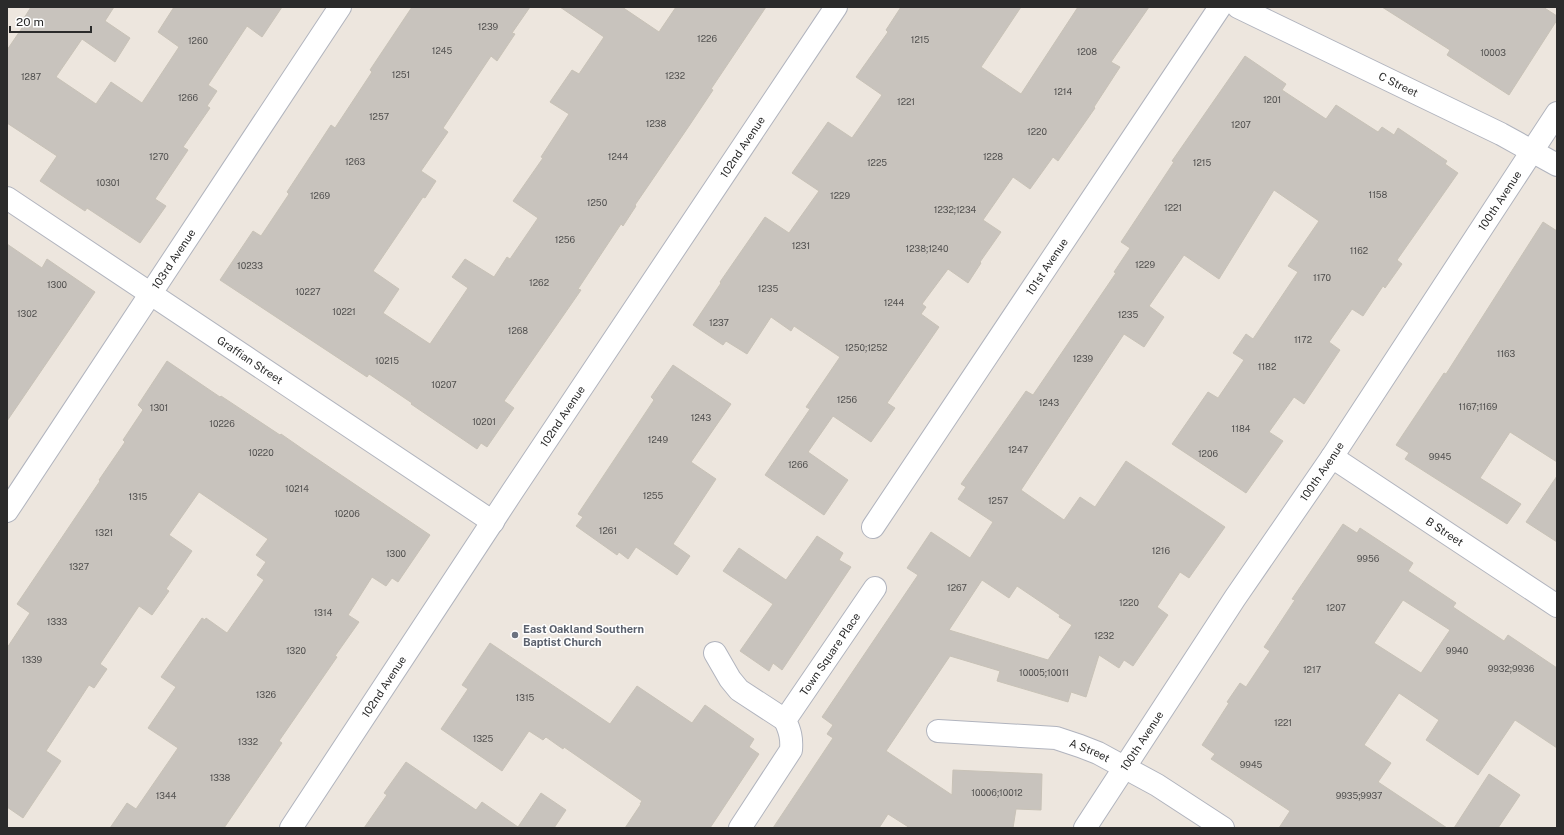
<svg xmlns="http://www.w3.org/2000/svg" width="1564" height="835" font-family="'Public Sans',sans-serif">
<rect width="100%" height="100%" fill="#ede6de"/>
<path fill="#c8c3bd" stroke="#c8c2b7" fill-rule="evenodd" d="M31,7h83l-9,14 25,17 -15,24 -33,-23 -26,38 40,27 15,-22 31,21 37,-56 -21,-15 16,-25h108l-20,30 -15,-11 -39,59 9,6 -10,15 3,2 -27,39 5,3 -33,49 11,7 -26,37 -53,-35 -2,3 -45,-30 17,-25 -50,-33v-73l17,-25 -3,-2z
M412,7h118l-18,26 3,1 -18,27 -6,-5 -48,72 5,4 -27,39 15,10 -11,17 -2,-1 -50,74 26,18 -16,24 47,31 38,-56 -16,-11 13,-18 29,18 13,-20 3,2 28,-41 -25,-17 30,-43 -2,-1 28,-43 -19,-12 22,-32 7,4 25,-37 -44,-30h62l37,25 17,-25h90l-55,82 2,1 -24,36 -54,79 1,1 -13,20 -2,-2 -43,65 3,1 -77,111 10,7 -27,39 -6,-4 -4,6 -66,-45 1,-1 -43,-29 -2,3 -147,-97 33,-49 8,5 28,-42 -2,-2 44,-67 4,3 37,-56 -2,-2z
M901,7h120l-40,60 40,27 57,-87h71l-38,55 9,5 -26,40 1,1 -37,53 -5,-4 -23,32 -17,-12 -30,43 18,12 -21,30 1,1 -13,20 -20,-14 -26,35 4,3 -5,7 18,13 -52,76 8,5 -24,34 -38,-26 -25,36 40,28 -24,35 -59,-40 45,-66 -4,-2 34,-50 -46,-31 -3,5 -20,-14 -24,37 -21,-13 -3,4 -30,-20 28,-42 -1,-1 45,-65 24,16 30,-42 -27,-18 36,-51 24,16 30,-43 -26,-18 32,-45 -2,-2z
M1382,7h161l14,9v4l-48,75 -62,-40 3,-5z
M1245,56l41,28 -4,6 44,29 10,-14 42,27 4,-5 12,8 4,-7 49,33 -2,3 13,9 -61,87 5,4 -17,24 -2,-2 -20,30 -11,-7 -23,33 11,8 -36,54 -10,-7 -25,35 14,9 -37,52 -74,-49 36,-52 10,6 26,-38 -11,-7 13,-19 7,5 45,-67 -10,-6 31,-45 -45,-31 -55,89 -35,-24 -35,51 15,11 -20,30 -20,-13 -43,65 -60,91 43,30 16,-23 15,10 31,-46 99,66 -36,51 -9,-6 -23,35 11,8 -35,51 -9,-6 -5,8 -20,-13 -13,42 -15,-5 -3,10 -71,-21 3,-10 -50,-15 -64,95 66,44 1,-25 89,4 -1,36 -25,-1 -3,19h-103l-22,-14 -9,14h-106l60,-90 -6,-4 6,-9 -11,-8 96,-142 -11,-7 24,-36 39,26 23,-36 -35,-23 8,-12 -5,-3 65,-93 7,4 83,-122 -2,-1 16,-24 -9,-6 53,-80 -2,-1zM982,580l27,18 8,-12 43,29 -1,2 13,8 -24,35 -99,-30z
M1543,222l14,9v231l-47,-30 -30,46 41,26 -14,20 -102,-65 4,-6 -13,-8 48,-72 2,1z
M7,244l35,24 5,-9 48,33 -88,129z
M167,361l53,36 1,-1 59,39 1,-1 23,16 126,85 -32,47 -6,-4 -6,8 -14,-9 -24,38 11,7 -24,34 2,1 -58,84 3,2 -58,85h-114l17,-25 9,6 42,-61 -30,-20 28,-41 -15,-10 41,-59 3,2 1,-2 21,15 37,-53 -7,-5 9,-13 -10,-7 12,-16 -69,-47 -30,43 23,16 -26,38 3,2 -17,24 -13,-9 -39,58 7,5 -13,19 -5,-3 -43,66 15,10 -38,57 -16,-11v-159l23,-35 -13,-9 83,-123 -1,-1 26,-38 -2,-2 20,-30 -5,-5z
M673,365l58,39 -40,58 25,17 -43,65 17,12 -13,19 -41,-28 -8,12 -9,-7 -2,3 -41,-29 7,-9 -5,-3 76,-114 -3,-3z
M1557,476v66l-31,-20z
M1343,524l14,9 3,-5 53,35 -5,8 48,32 -3,4 51,34 4,-6 49,33v80l-42,-28 -37,55 -52,-35 13,-20 -40,-27 -35,52 27,18 -13,19 69,46h-168l11,-17 -79,-52 4,-5 -13,-9 27,-42 -2,-1 13,-19 6,4 24,-36 -6,-4 31,-47 -3,-1zM1403,600l47,30 -29,43 -47,-30z
M817,536l26,17 -4,7 12,7 -69,103 -9,-7 -4,8 -29,-20 33,-47 -50,-33 16,-23 47,32z
M490,643l120,81 27,-38 55,37 13,-18 49,34 -5,8 10,7 -49,74h-85l16,-24h-1l2,-3 -78,-54 -1,2 -17,-12 -3,3 -14,-9 -27,40 -61,-42 27,-40 -6,-4z
M406,762l70,48 6,-8 36,25 23,-34 25,17 -12,18h-190l23,-33 -3,-2z
M1489,774l31,21 -22,33h-44z"/>
<g fill="none" stroke-linecap="round" stroke-linejoin="round">
<g stroke="#b1b4be" stroke-width="24">
<g id="minor">
<path id="s1" d="M1238,7l263,127 56,31"/>
<path id="s2" d="M7,198l486,324"/>
<path id="s3" d="M1332,457l225,149"/>
<path id="s4" d="M7,511l333,-504"/>
<path id="s5" d="M873,527l347,-520"/>
<path d="M715,653l15,26 9,11 46,30"/>
<path id="s6" d="M938,731l118,7 24,8 18,7 59,32 66,43"/>
<path id="s7" d="M291,828l221,-336 324,-485"/>
<path id="s8" d="M740,828l51,-78c1,-12 -1,-19 -6,-30l90,-132"/>
<path id="s9" d="M1085,828l150,-230 97,-141 225,-344"/>
</g>
</g>
<use href="#minor" stroke="#fff" stroke-width="22"/>
</g>
<circle fill="#6b7280" stroke="#fff" stroke-width="1.5" cx="515" cy="635" r="4"/>
<g text-anchor="middle" dominant-baseline="central" stroke-width="3" stroke-linejoin="round" paint-order="stroke">
<g font-size="9" fill="#525150">
<text x="488" y="26">1239</text>
<text x="707" y="38">1226</text>
<text x="920" y="39">1215</text>
<text x="198" y="40">1260</text>
<text x="442" y="50">1245</text>
<text x="1087" y="51">1208</text>
<text x="1493" y="52">10003</text>
<text x="401" y="74">1251</text>
<text x="675" y="75">1232</text>
<text x="31" y="76">1287</text>
<text x="1063" y="91">1214</text>
<text x="188" y="97">1266</text>
<text x="1272" y="99">1201</text>
<text x="906" y="101">1221</text>
<text x="379" y="116">1257</text>
<text x="656" y="123">1238</text>
<text x="1241" y="124">1207</text>
<text x="1037" y="131">1220</text>
<text x="159" y="156">1270</text>
<text x="618" y="156">1244</text>
<text x="993" y="156">1228</text>
<text x="355" y="161">1263</text>
<text x="877" y="162">1225</text>
<text x="1202" y="162">1215</text>
<text x="108" y="182">10301</text>
<text x="1378" y="194">1158</text>
<text x="320" y="195">1269</text>
<text x="840" y="195">1229</text>
<text x="597" y="202">1250</text>
<text x="1173" y="207">1221</text>
<text x="955" y="209">1232;1234</text>
<text x="565" y="239">1256</text>
<text x="801" y="245">1231</text>
<text x="927" y="248">1238;1240</text>
<text x="1359" y="250">1162</text>
<text x="1145" y="264">1229</text>
<text x="250" y="265">10233</text>
<text x="1322" y="277">1170</text>
<text x="539" y="282">1262</text>
<text x="57" y="284">1300</text>
<text x="768" y="288">1235</text>
<text x="308" y="291">10227</text>
<text x="894" y="302">1244</text>
<text x="344" y="311">10221</text>
<text x="27" y="313">1302</text>
<text x="1128" y="314">1235</text>
<text x="719" y="322">1237</text>
<text x="518" y="330">1268</text>
<text x="1303" y="339">1172</text>
<text x="866" y="347">1250;1252</text>
<text x="1506" y="353">1163</text>
<text x="1083" y="358">1239</text>
<text x="387" y="360">10215</text>
<text x="1267" y="366">1182</text>
<text x="444" y="384">10207</text>
<text x="847" y="399">1256</text>
<text x="1049" y="402">1243</text>
<text x="1478" y="406">1167;1169</text>
<text x="159" y="407">1301</text>
<text x="701" y="417">1243</text>
<text x="484" y="421">10201</text>
<text x="222" y="423">10226</text>
<text x="1241" y="428">1184</text>
<text x="658" y="439">1249</text>
<text x="1018" y="449">1247</text>
<text x="261" y="452">10220</text>
<text x="1208" y="453">1206</text>
<text x="1440" y="456">9945</text>
<text x="798" y="464">1266</text>
<text x="297" y="488">10214</text>
<text x="653" y="495">1255</text>
<text x="138" y="496">1315</text>
<text x="998" y="500">1257</text>
<text x="347" y="513">10206</text>
<text x="608" y="530">1261</text>
<text x="104" y="532">1321</text>
<text x="1161" y="550">1216</text>
<text x="396" y="553">1300</text>
<text x="1368" y="558">9956</text>
<text x="79" y="566">1327</text>
<text x="957" y="587">1267</text>
<text x="1129" y="602">1220</text>
<text x="1336" y="607">1207</text>
<text x="323" y="612">1314</text>
<text x="57" y="621">1333</text>
<text x="1104" y="635">1232</text>
<text x="296" y="650">1320</text>
<text x="1457" y="650">9940</text>
<text x="32" y="659">1339</text>
<text x="1511" y="668">9932;9936</text>
<text x="1312" y="669">1217</text>
<text x="1044" y="672">10005;10011</text>
<text x="266" y="694">1326</text>
<text x="525" y="697">1315</text>
<text x="1283" y="722">1221</text>
<text x="483" y="738">1325</text>
<text x="248" y="741">1332</text>
<text x="1251" y="764">9945</text>
<text x="220" y="777">1338</text>
<text x="997" y="792">10006;10012</text>
<text x="166" y="795">1344</text>
<text x="1359" y="795">9935;9937</text>
</g>
<g font-size="11" fill="#2b2b2b" stroke="#fff">
<text stroke="none"><textPath href="#s1" startOffset="178">C Street</textPath></text>
<text stroke="none"><textPath href="#s7" startOffset="817">102nd Avenue</textPath></text>
<text stroke="none"><textPath href="#s9" startOffset="752">100th Avenue</textPath></text>
<text stroke="none"><textPath href="#s4" startOffset="302">103rd Avenue</textPath></text>
<text stroke="none"><textPath href="#s5" startOffset="313">101st Avenue</textPath></text>
<text stroke="none"><textPath href="#s2" startOffset="292">Graffian Street</textPath></text>
<text stroke="none"><textPath href="#s7" startOffset="493">102nd Avenue</textPath></text>
<text stroke="none"><textPath href="#s9" startOffset="428">100th Avenue</textPath></text>
<text stroke="none"><textPath href="#s3" startOffset="135">B Street</textPath></text>
<text stroke="none"><textPath href="#s8" startOffset="204">Town Square Place</textPath></text>
<text stroke="none"><textPath href="#s7" startOffset="169">102nd Avenue</textPath></text>
<text stroke="none"><textPath href="#s9" startOffset="104">100th Avenue</textPath></text>
<text stroke="none"><textPath href="#s6" startOffset="154">A Street</textPath></text>
</g>
<g font-size="11" font-weight="bold" fill="#5b616d" stroke="#fff" text-anchor="start">
<text x="523" y="629">East Oakland Southern<tspan x="523" dy="13">Baptist Church</tspan></text>
</g>
</g>
<rect width="1564" height="835" fill="none" stroke="#2b2b2b" stroke-width="16"/>
<path d="M10 26v6h81v-6" fill="none" stroke="#2b2b2b" stroke-width="2"/>
<text x="16" y="26" font-size="12" fill="#2b2b2b" stroke="#ffffff" stroke-width="3" paint-order="stroke">20 m</text>
</svg>
